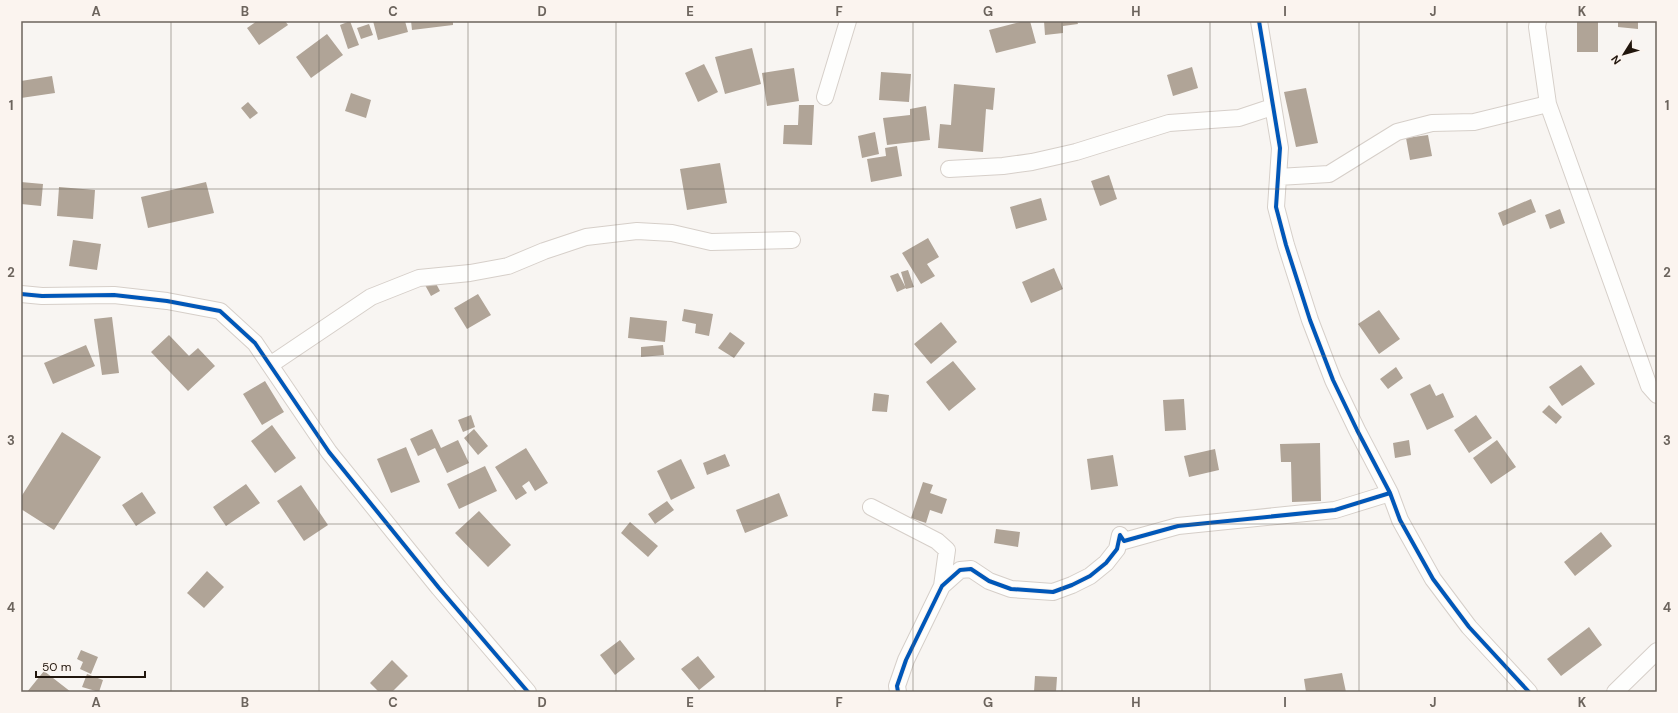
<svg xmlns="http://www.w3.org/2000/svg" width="1678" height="713" font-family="'DM Sans',sans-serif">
<rect width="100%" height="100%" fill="#f8f5f2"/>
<path fill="#b0a497" d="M257,21h28l3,4 -29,20 -12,-17z
M350,21l9,24 -11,4 -8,-24z
M373,21h32l3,11 -30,8z
M411,21h42v4l-41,5z
M1024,21h6l6,22 -40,10 -7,-23z
M1044,21h33l1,3 -15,2v7l-18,2z
M1577,21l21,1v30h-21z
M1618,21h20v8l-20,-2z
M369,24l4,11 -12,4 -4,-11z
M327,34l16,21 -32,23 -15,-21z
M752,48l9,36 -36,10 -10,-37z
M704,64l14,28 -20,10 -13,-29z
M1192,67l6,21 -25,8 -6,-21z
M794,68l5,33 -32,5 -5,-33z
M881,72l30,2 -2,28 -30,-2z
M52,76l3,17 -34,5v-17z
M954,84l41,4 -2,22 -7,-1 -3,43 -45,-4 2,-24 11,1z
M1306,88l12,55 -22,4 -12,-55z
M351,93l20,7 -5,18 -21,-7z
M248,102l10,11 -8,6 -9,-11z
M799,105h15l-2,40 -29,-1 1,-19h14z
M926,106l4,34 -43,5 -4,-27 27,-3v-6z
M875,132l4,22 -17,4 -4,-22z
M1428,135l4,21 -22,4 -4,-22z
M897,146l5,30 -31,6 -4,-23 19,-3 -1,-8z
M720,163l7,40 -40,7 -7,-41z
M1109,175l8,24 -17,7 -9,-25z
M21,182l22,2 -2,22 -20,-2z
M206,182l8,31 -66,15 -7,-31z
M59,187l36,3 -2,29 -36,-3z
M1041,198l6,22 -31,9 -6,-22z
M1531,199l5,13 -33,14 -5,-13z
M1560,209l5,14 -15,6 -5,-14z
M928,238l11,19 -12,7 8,12 -14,8 -19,-31z
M73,240l28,4 -4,26 -28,-4z
M1054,268l9,21 -32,14 -9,-21z
M908,270l6,17 -8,2 -5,-17z
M898,273l8,15 -9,4 -7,-16z
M434,280l6,11 -9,5 -6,-11z
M478,294l13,21 -24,14 -13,-21z
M684,309l29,5 -4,22 -14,-3 1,-9 -14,-3z
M1379,310l21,29 -21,15 -21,-30z
M112,317l7,56 -17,2 -8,-56z
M630,317l37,4 -2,21 -37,-4z
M941,322l16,20 -26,22 -17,-20z
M730,332l15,11 -11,15 -16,-10z
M169,335l20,21 9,-8 17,18 -27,25 -37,-39z
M86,345l9,21 -42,18 -9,-21z
M663,345l1,10 -23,2v-10z
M953,361l23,28 -27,22 -23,-29z
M1581,365l14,19 -33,22 -13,-19z
M1396,367l7,11 -15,11 -8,-10z
M265,381l19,31 -22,13 -19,-31z
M1430,384l6,12 7,-3 11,24 -27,13 -17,-36z
M874,393l15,2 -2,17 -15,-1z
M1184,399l2,31 -21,1 -2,-31z
M1549,405l13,12 -6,7 -14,-12z
M471,415l4,12 -12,5 -5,-12z
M1476,415l16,23 -23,15 -15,-23z
M272,425l24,33 -21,15 -24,-32z
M432,429l9,19 17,-8 11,23 -22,10 -12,-25 -17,8 -8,-17z
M474,429l14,17 -10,9 -14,-17z
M62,432l39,25 -47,73 -33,-21v-12z
M1409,440l2,15 -16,3 -2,-15z
M1497,440l19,27 -25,17 -18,-26z
M1320,443l1,58 -29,1 -1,-40h-10l-1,-18z
M406,447l14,35 -29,11 -14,-34z
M526,448l22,35 -13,8 -6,-10 -7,5 5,7 -11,7 -21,-33z
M1215,449l4,21 -30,7 -5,-21z
M725,454l5,12 -23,9 -4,-12z
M1113,455l5,31 -27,4 -4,-31z
M681,459l14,29 -24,12 -14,-29z
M485,466l12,25 -38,18 -12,-25z
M923,482l10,3 -3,8 17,6 -5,15 -12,-4 -4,13 -15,-5z
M246,484l14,19 -34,23 -13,-19z
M301,485l27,40 -24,16 -27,-40z
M142,492l14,21 -20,13 -14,-21z
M779,493l9,23 -43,17 -9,-23z
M667,501l7,9 -19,14 -7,-10z
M479,511l32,34 -23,22 -33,-34z
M630,522l28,24 -10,11 -27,-24z
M996,529l24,3 -2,15 -24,-4z
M1601,532l11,14 -37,30 -11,-14z
M207,571l17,16 -20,21 -17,-15z
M1589,627l13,18 -41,31 -14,-17z
M620,640l15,19 -20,16 -15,-20z
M81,650l17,7 -7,17 -11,-5 3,-7 -6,-3z
M698,656l17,21 -16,13 -18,-21z
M392,660l16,16 -16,16h-13l-9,-9z
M44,671l27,21h-44z
M1342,673l4,19h-40l-2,-13z
M87,674l16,6 -4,12 -17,-5z
M1035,676l22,1 -1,15h-22z"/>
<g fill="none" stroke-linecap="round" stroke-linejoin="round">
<g stroke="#d6cfc9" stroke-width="18">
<path id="street" d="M1259,21l21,127 -4,59 10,38 24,75 23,60 24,50 33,63 10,27 33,59 36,48 60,65
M1538,21l-1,6 11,77 101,282 8,9
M825,97l23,-76
M949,169l54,-3 29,-4 44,-10 93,-29 70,-5 33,-11
M1278,177l51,-3 68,-42 35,-9 42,-1 74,-18
M21,294l21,2 72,-1 53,6 53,10 35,32 74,109 110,136 89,104
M270,365l101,-68 48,-19 51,-5 38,-7 36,-15 42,-14 51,-6 35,2 39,9 81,-2
M871,507l66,34 10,9 -5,36
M898,692l-1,-6 9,-26 36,-74 18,-16 11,-1 18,12 22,8 42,3 19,-7 18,-9 16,-13 11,-14 3,-14 4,6 54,-15 157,-16 55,-17
M1615,692l42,-41"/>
</g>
<use href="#street" stroke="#fefefd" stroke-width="16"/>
<g stroke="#fbf4ef" stroke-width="6">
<path id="cycleway" d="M1259,21l21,127 -4,59 10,38 24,75 23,60 24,50 33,63 10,27 33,59 36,48 60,65
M21,294l21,2 72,-1 53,6 53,10 35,32 74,109 110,136 89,104
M898,692l-1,-6 9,-26 36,-74 18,-16 11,-1 18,12 22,8 42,3 19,-7 18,-9 16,-13 11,-14 3,-14 4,6 54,-15 157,-16 55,-17"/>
</g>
<use href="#cycleway" stroke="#0057b8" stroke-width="4"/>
</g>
<path fill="none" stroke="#6c645d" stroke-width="1" stroke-opacity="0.55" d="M171,21v671M319,21v671M468,21v671M616,21v671M765,21v671M913,21v671M1062,21v671M1210,21v671M1359,21v671M1507,21v671M21,189h1636M21,356h1636M21,524h1636"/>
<rect width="1678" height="713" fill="none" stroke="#fbf4ef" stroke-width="44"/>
<g transform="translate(1624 54) rotate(233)" stroke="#fbf4ef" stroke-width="3" paint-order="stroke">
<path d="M0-3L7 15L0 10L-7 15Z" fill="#21160d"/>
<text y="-6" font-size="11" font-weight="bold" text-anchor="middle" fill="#21160d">N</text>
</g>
<path d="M36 671v6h109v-6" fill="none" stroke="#21160d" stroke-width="2"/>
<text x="42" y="671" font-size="12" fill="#21160d" stroke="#fbf4ef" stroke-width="3" paint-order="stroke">50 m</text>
<rect x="22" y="22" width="1634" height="669" fill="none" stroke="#6c645d" stroke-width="1.5"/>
<g font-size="13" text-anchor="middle" font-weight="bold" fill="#6c645d">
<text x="96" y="16">A</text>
<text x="245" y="16">B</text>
<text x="393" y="16">C</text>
<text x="542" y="16">D</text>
<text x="690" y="16">E</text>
<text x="839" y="16">F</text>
<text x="988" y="16">G</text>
<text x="1136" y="16">H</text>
<text x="1285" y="16">I</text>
<text x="1433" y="16">J</text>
<text x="1582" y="16">K</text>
<text x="11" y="110">1</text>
<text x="1667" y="110">1</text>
<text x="11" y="277">2</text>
<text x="1667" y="277">2</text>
<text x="11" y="445">3</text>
<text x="1667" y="445">3</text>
<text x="11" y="612">4</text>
<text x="1667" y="612">4</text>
<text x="96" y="707">A</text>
<text x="245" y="707">B</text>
<text x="393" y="707">C</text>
<text x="542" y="707">D</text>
<text x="690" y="707">E</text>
<text x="839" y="707">F</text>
<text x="988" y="707">G</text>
<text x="1136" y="707">H</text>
<text x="1285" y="707">I</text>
<text x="1433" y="707">J</text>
<text x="1582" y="707">K</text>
</g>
</svg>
